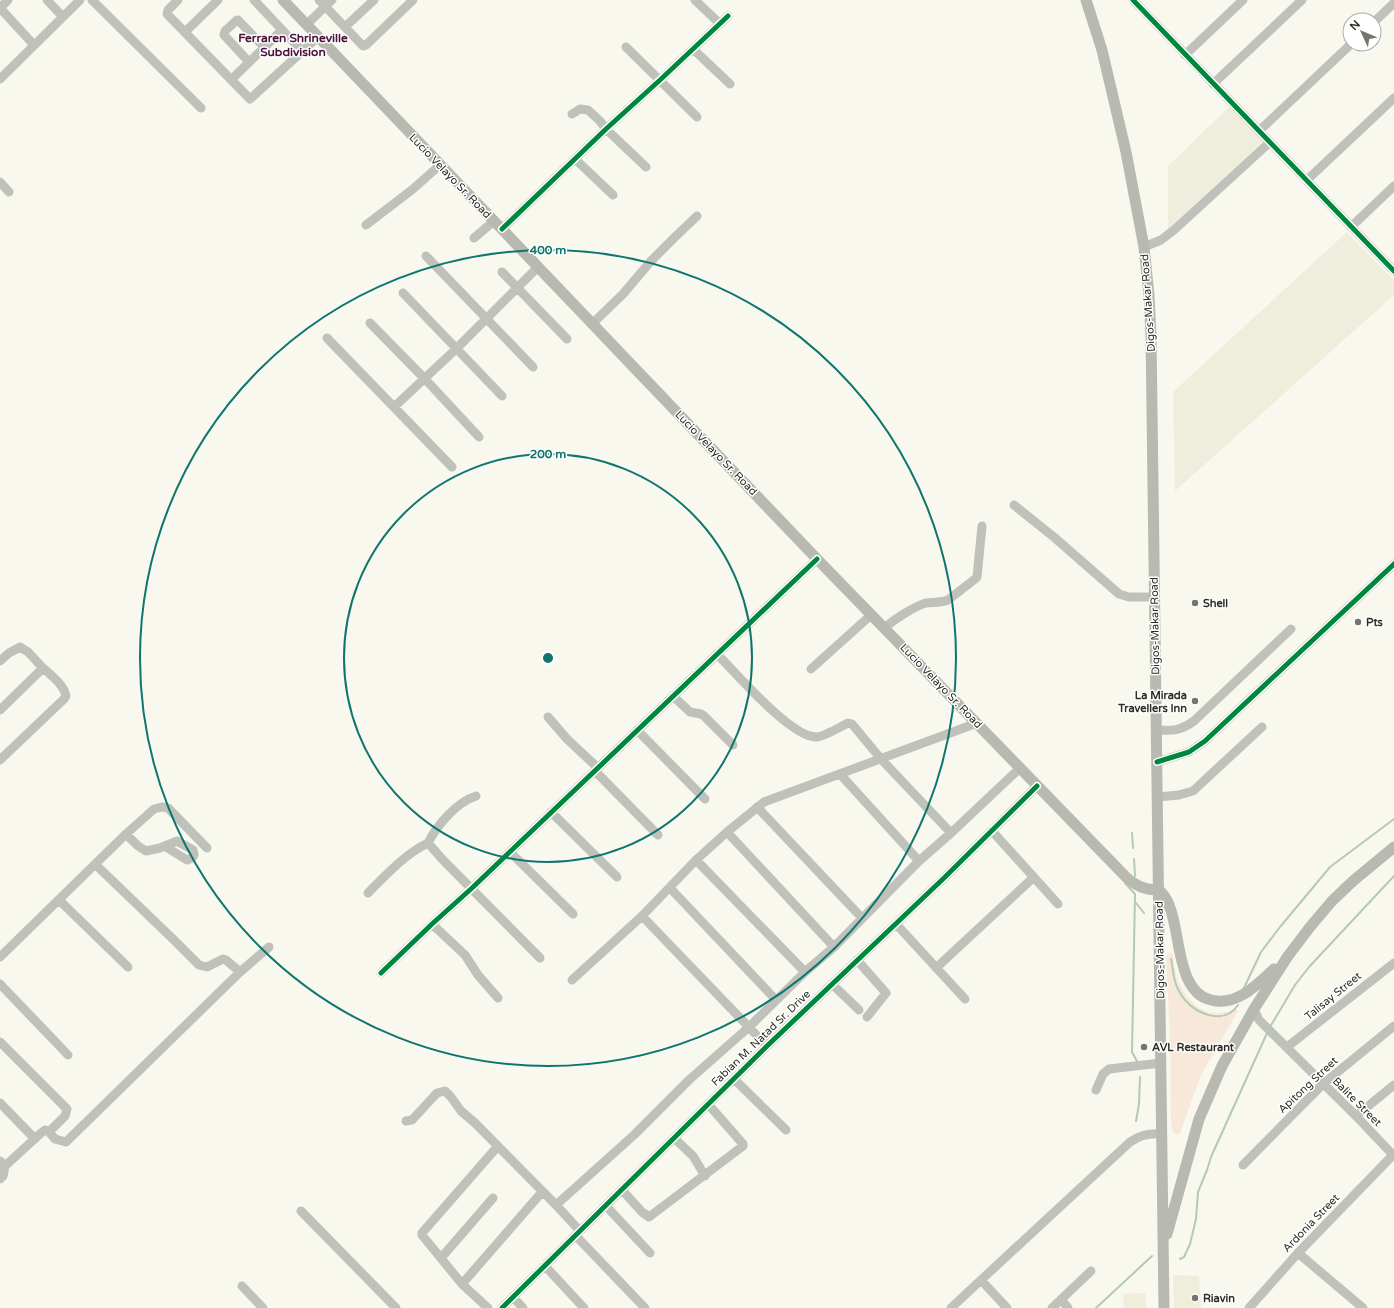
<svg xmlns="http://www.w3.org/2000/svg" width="1394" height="1308" font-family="'Varela Round',sans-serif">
<rect width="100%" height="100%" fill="#f9f8ee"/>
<path fill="#efeddb" d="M1229,107l34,34 -95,88v-63z
M1347,232l47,49v14l-219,196 -2,-99z
M1173,1275l26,1 2,32h-27z
M1146,1293v15h-22l-1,-14z"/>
<path fill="#f7e8da" d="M1169,952l4,3c1,7 2,15 4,22 5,17 21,37 41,36 6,0 12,-2 18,-4l2,2 -37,64 -21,58 -2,2 -5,-2 -2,-9 -1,-87 -4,-80z"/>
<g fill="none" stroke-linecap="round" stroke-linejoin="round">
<path stroke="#b3cab3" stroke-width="2" d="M1132,833l1,15
M1134,859l1,17
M1125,883l10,11 -3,158 6,11
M1136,903l8,10
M1171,959c2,9 2,22 7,30 2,3 4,8 7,11 13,15 40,25 53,5
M1244,988l17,-36 19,-25 50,-60 64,-48
M1270,1027l25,-42 14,-18 85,-91
M1136,1121l3,-17 1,-27
M1180,1259l4,-2 6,-13 6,-25 2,-27 9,-22 4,-13 57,-126
M1096,1308l56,-52"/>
<path stroke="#bfc1bb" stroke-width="9" d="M8,0l-8,8 34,37
M47,0l16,17
M92,0l109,108
M178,0l-10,10 -1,4 83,85 68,-62
M254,0l48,51
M319,0l44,46 3,-1 47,-45
M695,0l25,24
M1133,0l261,271
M1374,22l20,-19
M306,25l26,-25
M345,27l29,-27
M185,32l33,-32
M626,47l71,70
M693,49l37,35
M1185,55l58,-55
M249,62l-25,-27 1,-4 12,-11h1l26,27
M0,79l80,-79
M231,80l51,-50
M1213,84l89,-84
M572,114l8,-5 8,1 12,11 6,8 40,38
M1259,131l92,-87
M575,159l38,36
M1307,180l87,-82
M0,182l9,10
M366,225l47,-36 27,-24
M1351,227l43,-41
M502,229l104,-100 54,-49 68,-64
M474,238l20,-17
M1144,247l17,-7 13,-10 96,-88
M426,256l107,111
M502,272l65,67
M403,293l99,103
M370,323l55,56 54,58
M592,324l31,-30 28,-33 23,-23 23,-22
M327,338l125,129
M394,407l62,-58 82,-82
M1014,505l41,33 64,56 10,3h26
M884,628c11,-9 29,-21 42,-25 8,-1 15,0 22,-3l27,-21 2,-2 5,-51
M717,654c18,18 75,85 100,83 8,-1 23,-10 31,-14l4,1 29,35 70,74
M0,661l9,-8 11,-6 8,5 15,16
M811,669l60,-54
M673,696l17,16 11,2 3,2 29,29
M0,710l43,-42c8,7 21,17 23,28l-2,3 -64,61
M548,717l19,22 31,29
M637,730l68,69
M1157,730c16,1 23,1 37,-9l97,-92
M1157,762l32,-10 16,-11 189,-177
M595,771l63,64
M840,774l79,87
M1158,797l21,-2 14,-4 69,-64
M757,807l105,111
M551,812l66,65
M992,831l66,73
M727,832l107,115
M126,834l12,12 8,5 14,-3 17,-7 16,9 1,5 -2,3 -5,2 -21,-13
M428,843c9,-18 29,-41 48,-47
M510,852l63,62
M696,860l109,112
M96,865l78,75 25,25 8,2 16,-8 3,1 14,12 29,-25
M670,888l106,112
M368,893c18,-18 37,-39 60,-50l15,17 97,98
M59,900l69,67
M642,916l125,130
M432,924l33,31 13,20 20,23
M896,924l69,75
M0,957l126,-123 28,-25 8,-2 6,1 39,40
M857,960l29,33 -19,24
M936,968l98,-91
M381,973l51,-49 40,-36 345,-329
M572,980l70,-64 54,-56 31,-28 37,-30 213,-79
M0,984l68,71
M832,984l27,26
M1254,1009l5,11 97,96 38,40
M0,1042l67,67 -2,7 -16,16 -4,-2 -4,3 -36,33
M1287,1047l107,-84
M734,1079l52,51
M1096,1090l7,-16 6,-5 52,-6
M0,1103l35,36
M1356,1116l38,-31
M406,1121l6,-1 25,-27 8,-2 6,6 10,14 14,12 81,82 24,26
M49,1132l6,7 11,3 174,-170
M674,1138l19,18 12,20
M0,1161l5,5 -2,10 -3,3
M1243,1165l80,-81 71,-58
M622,1190l20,22 7,5 94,-71v-2l-35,-40
M556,1205l78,-70 55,-55 60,-53 56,-55 29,-25 85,-86 32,-28 69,-65
M606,1206l44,47
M301,1211l95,97
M576,1236l69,72
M1298,1253l65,55
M441,1258l52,-60
M545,1266l39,42
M981,1280l149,-138c10,-7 19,-9 31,-8
M462,1284l80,-92
M242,1286l21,22
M513,1297l10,11
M1061,1299l7,9
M488,1308l-26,-24 -40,-49v-2l76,-87
M502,1308l265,-262 177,-168 93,-92
M951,1308l30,-28 26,28
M1052,1308l39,-37
M1249,1308l49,-55 95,-98"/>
<path stroke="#b8b9b1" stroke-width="11" d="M283,0l534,559 309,318c10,9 19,13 33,13
M1086,0l16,50 24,102 18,95 5,48 2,40 13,973
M1159,890c4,4 8,9 10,15 12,27 7,87 42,95 25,7 46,-15 63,-31
M1167,1234l32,-115 23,-53 32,-57 34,-53 22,-29 22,-26 21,-20 41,-34"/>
<g stroke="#fff" stroke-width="8">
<path id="cycleway" d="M1133,0l261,271
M502,229l104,-100 54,-49 68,-64
M1157,762l32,-10 16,-11 189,-177
M381,973l51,-49 40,-36 345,-329
M502,1308l265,-262 177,-168 93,-92"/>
</g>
<use href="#cycleway" stroke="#00873e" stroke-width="5"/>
</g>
<g fill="none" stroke="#0f766e" stroke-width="2">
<circle cx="548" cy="658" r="204"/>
<circle cx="548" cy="658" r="408"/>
</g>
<g fill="#75756d" stroke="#fff" stroke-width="1.5">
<circle cx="1195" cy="603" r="4"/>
<circle cx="1358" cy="622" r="4"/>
<circle cx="1195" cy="701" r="4"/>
<circle cx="1144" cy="1047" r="4"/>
<circle cx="1195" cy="1298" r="4"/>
</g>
<g text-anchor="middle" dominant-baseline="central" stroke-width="3" stroke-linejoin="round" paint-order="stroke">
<g font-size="11" fill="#2e2e27" stroke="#fff">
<text transform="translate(450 176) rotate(46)">Lucio Velayo Sr. Road</text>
<text transform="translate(1148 303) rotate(-94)">Digos-Makar Road</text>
<text transform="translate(716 453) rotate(46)">Lucio Velayo Sr. Road</text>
<text transform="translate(1155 626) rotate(-91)">Digos-Makar Road</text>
<text transform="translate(941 686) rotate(46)">Lucio Velayo Sr. Road</text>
<text transform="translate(1160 950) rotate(-91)">Digos-Makar Road</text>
<text transform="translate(1333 996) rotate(-39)">Talisay Street</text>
<text transform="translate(761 1038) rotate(-44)">Fabian M. Natad Sr. Drive</text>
<text transform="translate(1308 1085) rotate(-43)">Apitong Street</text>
<text transform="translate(1357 1102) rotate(45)">Balite Street</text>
<text transform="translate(1311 1223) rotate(-46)">Ardonia Street</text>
</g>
<g font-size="11" font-weight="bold" fill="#2e2e27" stroke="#fff" text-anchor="start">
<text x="1203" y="603">Shell</text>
<text x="1366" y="622">Pts</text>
<text x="1187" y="695" text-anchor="end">La Mirada<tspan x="1187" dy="13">Travellers Inn</tspan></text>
<text x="1152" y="1047">AVL Restaurant</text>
<text x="1203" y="1298">Riavin</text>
</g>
<g font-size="12" font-weight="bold" fill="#4b123c" stroke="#fff">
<text x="293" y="38">Ferraren Shrineville<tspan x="293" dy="14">Subdivision</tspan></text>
</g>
</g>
<circle cx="548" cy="658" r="6" fill="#0f766e" stroke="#fff" stroke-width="2"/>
<g font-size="12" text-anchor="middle" font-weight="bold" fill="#0f766e" stroke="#fff" stroke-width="3" stroke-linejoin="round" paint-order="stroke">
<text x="548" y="254">400 m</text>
<text x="548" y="458">200 m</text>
</g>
<g transform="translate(1362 32) rotate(314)"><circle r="19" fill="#ffffff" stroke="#ababa9"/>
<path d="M0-3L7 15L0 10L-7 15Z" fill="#75756d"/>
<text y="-6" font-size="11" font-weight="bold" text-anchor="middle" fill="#2e2e27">N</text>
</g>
</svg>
